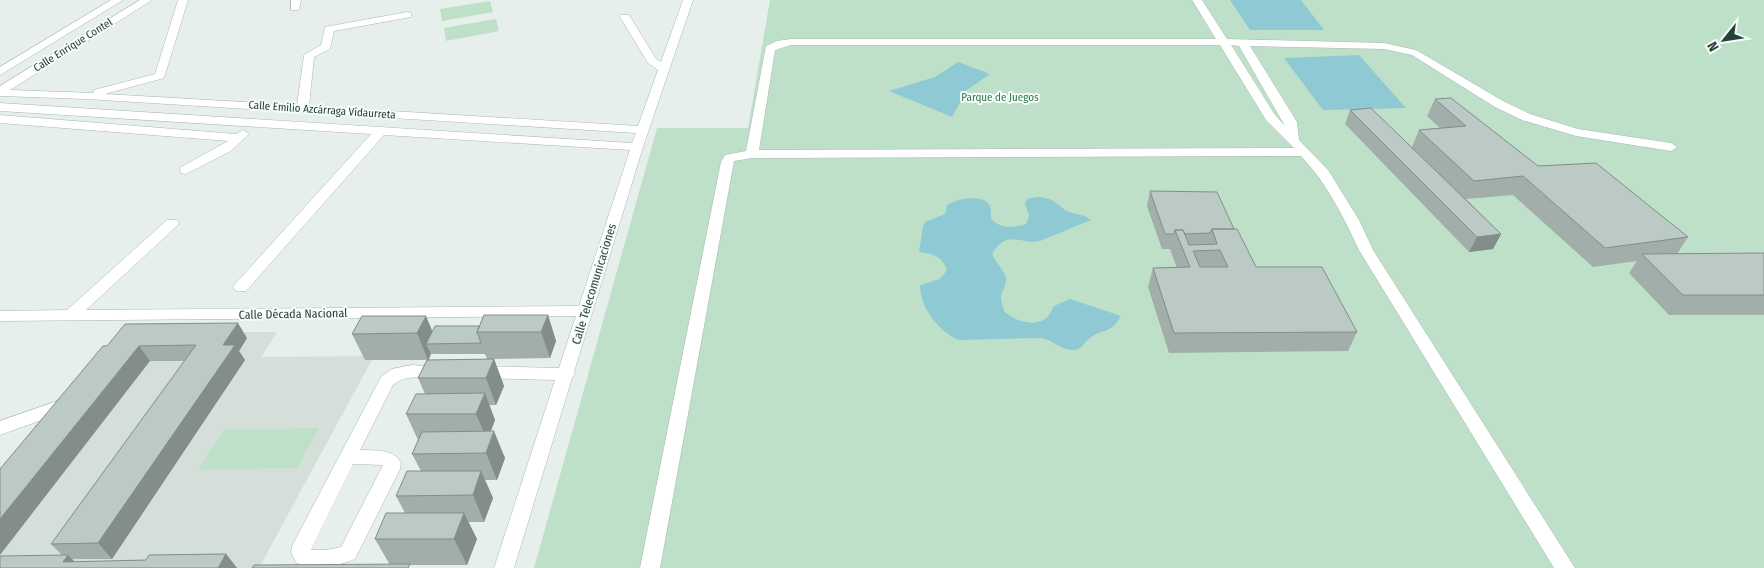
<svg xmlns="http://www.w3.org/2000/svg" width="1764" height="568" font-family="'Fira Sans Condensed',sans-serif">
<rect width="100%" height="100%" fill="#e6efeb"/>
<path fill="#d4dfda" d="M137,332h140l-16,25 113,-1 -115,212h-259v-69z"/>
<path fill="#bfe0c8" d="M770,0h994v568h-1230l123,-440h91z
M490,1l3,11 -51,9 -2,-12z
M496,19l3,12 -53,10 -2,-13z
M319,428l-22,40 -99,2 26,-40z"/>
<path fill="#8ec9d4" d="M1230,0h71l23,30h-74z
M1359,55l47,53 -83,2 -39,-52z
M958,62l32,12 -23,16 -15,27 -63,-26 46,-14z
M1037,197c13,0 18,5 28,13 8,5 16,2 26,10l-51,21c-20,4 -33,-13 -48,13 3,7 15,20 14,25 -1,16 -9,10 -2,32 11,10 27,16 41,8 5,-3 6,-9 9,-13l16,-7 51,17c-12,20 -17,11 -31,22 -8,5 -7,13 -19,12 -10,-1 -19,-10 -30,-12l-83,2c-20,-10 -38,-32 -38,-55l20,-6 7,-9c-5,-14 -14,-16 -28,-18l4,-26 2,-4 20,-8 2,-9c9,-6 37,-12 43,1 1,4 1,9 1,13 10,10 22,9 35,5l3,-8 -4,-13 2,-4z"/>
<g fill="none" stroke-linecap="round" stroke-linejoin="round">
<g stroke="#a8b8b2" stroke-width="1">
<path id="street" d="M111,0h12l-123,75v-8z
M140,0h12l-142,90 83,3 1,-3 61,-16 23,-74h10l-24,78 -59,16 192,11 7,-50 17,-10 4,-18 82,-15 4,1v4l-77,14 -4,18 -16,8 -5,49 329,20 20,-56 -10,-7 -28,-46 1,-2h8l27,44 5,3 22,-62h10l-50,147 -69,225 1,2 -3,4 -58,190h-20l61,-188 -77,-2 -6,-2 -2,-4 2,-4 6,-2 81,2 17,-52 -576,5v-10l67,-1 100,-90h10l2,3 -2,3 -91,84 493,-4 51,-156 -246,-15 -138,156h-10l-3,-4 3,-4 135,-149 -371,-23v-8l632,40 4,-10 -550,-34 -86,-3v-10z
M291,0h10l-2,10h-8z
M1192,0h10l25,39 157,4 32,7 87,51 27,13 48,15 93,14 6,4 -6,4 -95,-15 -54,-16 -27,-13 -83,-52 -28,-6 -134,-3 47,76 2,18 29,30 31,50 14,30 202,318h-21l-195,-318c-16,-34 -32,-67 -58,-94l-549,2 -18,3 -74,407h-20l81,-406 4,-7 21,-4 20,-105 11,-5 14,-2h425zM791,45h429l46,75 28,28 -535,2 16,-100zM1231,45l8,1 46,80 -10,-11z
M0,115l236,19 7,-4 6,4 -18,17 -45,23 -5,-1 -1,-3 1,-3 47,-26 -228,-18z
M412,365l34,3 2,4 -2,4c-18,6 -37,-5 -53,9l-33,65c15,1 33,-2 41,13l-1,6 -45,90c-20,9 -39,9 -59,4l-5,-11 1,-6 89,-169 11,-8zM353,464l30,1 -42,82 -15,3h-15z
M66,398l6,1 3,5 -3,5 -72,26v-14z"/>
</g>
<use href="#street" fill="#fff" fill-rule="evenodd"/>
</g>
<path fill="#a1aea9" d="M1435,99l103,67 150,71 -11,17 87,-1v62h-95l-40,-42 8,-12 -44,6 -80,-72 -47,4 35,35 -8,15 -24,3 -124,-128 5,-14 62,37 7,-17 21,-2 -13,-12z
M1150,191l84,38 22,38 101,65 -9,19 -179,2 -21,-66 5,-19h24l-7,-19h-8l-15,-43z
M548,315l8,26 -6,17 -63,1 -2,-5h-54l-2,6 65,-1 10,27 -8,19h-7l6,15 -4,11 14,27 -8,22h-12l8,18 -9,24h-16l9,17 -10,26h-77l-15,-26 30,-26 -9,-17 25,-25 -9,-17 6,-14 -12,-26 19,-20 -7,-16 9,-18h-62l-13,-26 80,-2 47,-6z
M247,338l-8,13 6,9 -133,199h-40l2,3 72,-2 80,-6 11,14h-237l62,-13 -11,-11 134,-183h-35l-47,-15z"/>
<path fill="#838d89" d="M1501,234l-8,15 -24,3 8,-15z
M548,315l8,26 -6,17 -9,-26z
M426,316l11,26 -11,2 5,10 -3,6 -11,-27z
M238,323l9,15 -8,13 6,9 -133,199 -14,-16 125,-198z
M139,346l11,15 -150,194v-36z
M494,359l10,27 -8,19 -10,-27z
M485,393l10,27 -8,20 -11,-26z
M494,431l11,27 -8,22 -11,-27z
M481,471l12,27 -9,24 -11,-27z
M464,513l13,26 -10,26 -13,-26z
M226,554l11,14h-19z
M68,555l13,13 -18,-6z"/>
<path fill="#bbcac4" stroke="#838d89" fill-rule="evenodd" d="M1451,98l87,68 58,-3 92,74 -83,11 -82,-72 -49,5 -55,-51 47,-4 -31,-27z
M1371,108l130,126 -24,3 -127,-127z
M1150,191l67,1 17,37h-22l-2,4 -25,1 -2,-4h-8l-1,4h-9z
M1212,229h25l19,38h66l35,65 -183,1 -21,-65 37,-1 -15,-37h8l6,15 28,-1zM1220,250l8,17h-28l-7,-16z
M1764,253v42h-81l-41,-41z
M484,315h64l-7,17h-64z
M362,316h64l-9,17 -65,1z
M238,323l-15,22h12l-137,198 -47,1 145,-199 -57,1 -139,173v-50l103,-123h4l18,-22z
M435,326h44l-2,6 4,11 -55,1z
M494,359l-8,19h-68l9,-18z
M485,393l-9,21h-70l10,-20z
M494,431l-8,22 -74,1 10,-22z
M407,471h74l-8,24 -77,1z
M386,513h78l-10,26h-79z
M226,554l-8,14h-218v-12l68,-1 -5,7 83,-2 3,-5z
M410,564l-2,4h-156l2,-3z"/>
<g text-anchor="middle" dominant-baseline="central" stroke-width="4" stroke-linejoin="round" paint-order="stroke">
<g font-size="11" fill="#24423a" stroke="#f7fbf9">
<text transform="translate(73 45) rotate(-32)">Calle Enrique Contel</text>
<text transform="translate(322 110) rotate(4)">Calle Emilio Azcárraga Vidaurreta</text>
</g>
<g font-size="11" fill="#2d7a4b" stroke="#f7fbf9">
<text x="1000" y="97">Parque de Juegos</text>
</g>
<g font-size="12" fill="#24423a" stroke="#f7fbf9">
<text transform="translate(594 284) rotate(-73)">Calle Telecomunicaciones</text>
<text transform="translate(293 314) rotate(-1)">Calle Década Nacional</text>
</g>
</g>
<g transform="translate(1724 40) rotate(240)" stroke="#f7fbf9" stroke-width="4" paint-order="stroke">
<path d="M0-4L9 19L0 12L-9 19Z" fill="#24423a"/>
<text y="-8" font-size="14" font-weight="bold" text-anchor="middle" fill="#24423a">N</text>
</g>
</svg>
